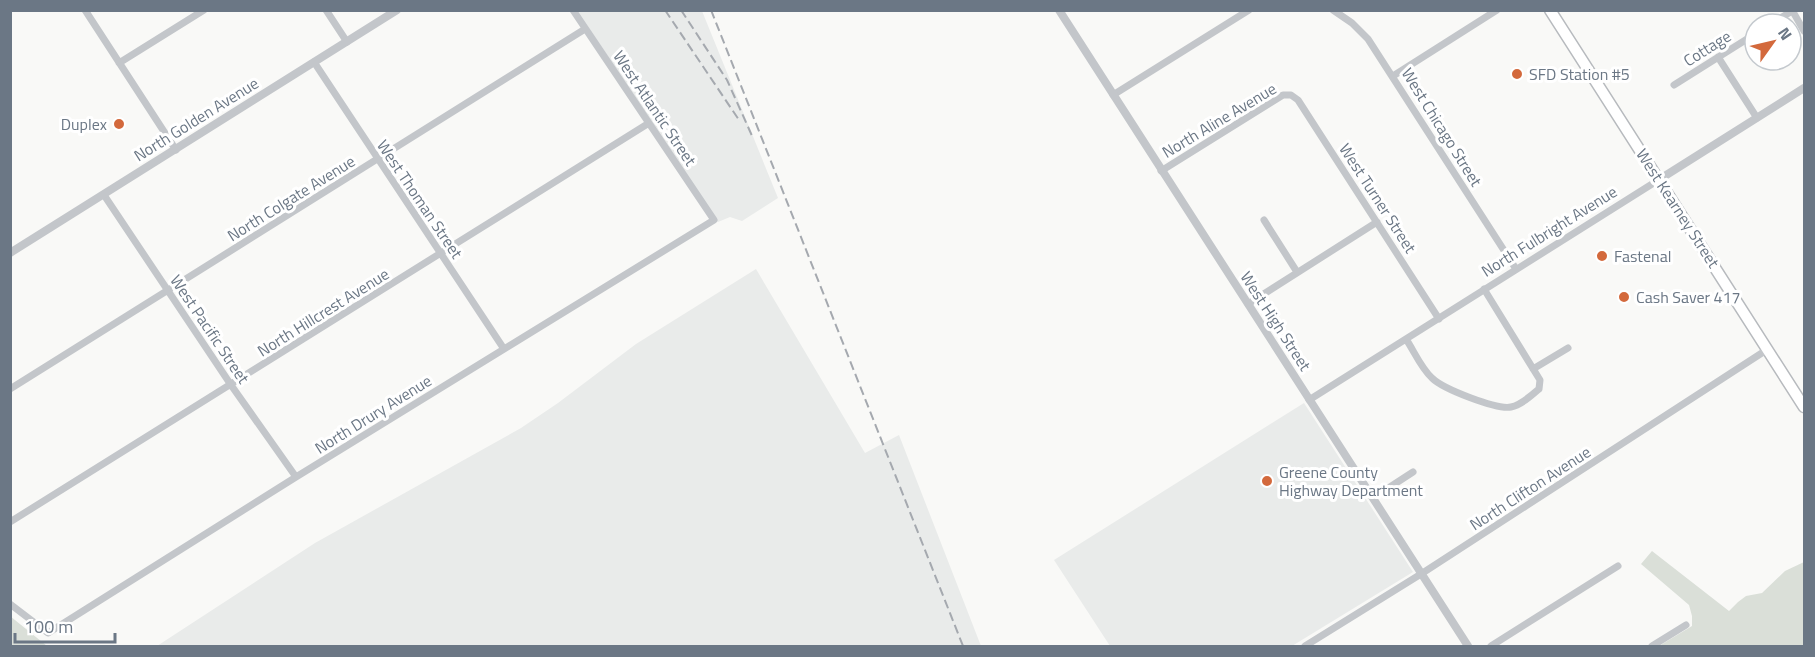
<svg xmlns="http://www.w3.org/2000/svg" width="1815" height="657" font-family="'Titillium Web',sans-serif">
<rect width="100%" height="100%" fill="#f9f9f7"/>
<path fill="#e9ebea" d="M578,11h124l76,187 -36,23 -12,-4 -12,5z
M756,269l109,184 34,-18 82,211h-824l158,-103 206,-115 37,-25 78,-59z
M1304,403l109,169 -121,74h-182l-56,-86z"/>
<path fill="#dadfd8" d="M1652,551l77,60 9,-9 8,-6 16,-3 23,-22 19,-9v84h-145l33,-20v-10l-3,-11 -48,-41z
M10,616l37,30h-36z"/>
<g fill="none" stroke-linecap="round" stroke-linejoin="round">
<g stroke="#b7babe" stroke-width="13">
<path id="primary" d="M1550,10l254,397"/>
</g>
<path stroke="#c3c6ca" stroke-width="7" d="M85,10l91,140
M326,10l21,32
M1333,10l19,13 16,16 148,230
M1792,10l12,21
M1771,24l21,-13
M1718,57l39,61
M314,62l190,287
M119,63l85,-53
M1393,76l104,-66
M1674,85l81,-51
M1113,95l136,-85
M1161,171l122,-76h8l7,5 141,219
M104,195l127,190 65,92
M1264,220l33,52
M1248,304l129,-82
M1406,339c8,12 15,29 26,39 11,11 65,32 79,29 10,-2 20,-11 28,-18l1,-9 -56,-91
M1533,369l35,-21
M10,389l575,-360
M1309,400l351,-221
M1373,498l40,-26
M10,522l639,-399
M10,604l38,29 248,-156 418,-257 -141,-210
M1305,646l116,-72 347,-225
M1491,646l127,-80
M1652,646l34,-21"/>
<path stroke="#c3c6ca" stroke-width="8" d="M1059,10l409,636
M1660,179l144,-91
M10,253l387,-243"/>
<use href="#primary" stroke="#fff" stroke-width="10"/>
<path stroke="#a5a9af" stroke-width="2" stroke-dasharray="9 4.5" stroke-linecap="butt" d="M665,10l74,110
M681,10l46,70 26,58
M711,10l252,636"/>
</g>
<g fill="#d3693c" stroke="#fff" stroke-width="2">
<circle cx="1517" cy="74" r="6"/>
<circle cx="119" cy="124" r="6"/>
<circle cx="1602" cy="256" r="6"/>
<circle cx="1624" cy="297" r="6"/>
<circle cx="1267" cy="481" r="6"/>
</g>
<g text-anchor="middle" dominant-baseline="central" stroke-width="6" stroke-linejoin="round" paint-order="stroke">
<g font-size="16" fill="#6b7785" stroke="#fff">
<text transform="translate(1707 48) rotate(-32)">Cottage</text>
<text transform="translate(655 108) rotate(56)">West Atlantic Street</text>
<text transform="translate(196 119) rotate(-32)">North Golden Avenue</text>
<text transform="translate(1219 120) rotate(-31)">North Aline Avenue</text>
<text transform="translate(1442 127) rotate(58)">West Chicago Street</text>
<text transform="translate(291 198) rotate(-32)">North Colgate Avenue</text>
<text transform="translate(1378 198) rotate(57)">West Turner Street</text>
<text transform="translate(420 199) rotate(56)">West Thoman Street</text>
<text transform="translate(1678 208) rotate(57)">West Kearney Street</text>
<text transform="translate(1549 231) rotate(-32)">North Fulbright Avenue</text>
<text transform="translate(323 312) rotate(-32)">North Hillcrest Avenue</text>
<text transform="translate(1276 321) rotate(57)">West High Street</text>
<text transform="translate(210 329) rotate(56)">West Pacific Street</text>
<text transform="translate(373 414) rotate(-32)">North Drury Avenue</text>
<text transform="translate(1530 488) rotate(-33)">North Clifton Avenue</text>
</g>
<g font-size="16" fill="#6b7785" stroke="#fff" text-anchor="start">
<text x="1529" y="74">SFD Station #5</text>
<text x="107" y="124" text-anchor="end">Duplex</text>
<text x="1614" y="256">Fastenal</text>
<text x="1636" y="297">Cash Saver 417</text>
<text x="1279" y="472">Greene County<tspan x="1279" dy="18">Highway Department</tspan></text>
</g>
</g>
<rect width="1815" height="657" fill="none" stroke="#6b7785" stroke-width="24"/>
<g transform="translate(1773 42) rotate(56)"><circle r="28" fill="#ffffff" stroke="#c4c9ce" stroke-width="1.5"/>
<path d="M0-4.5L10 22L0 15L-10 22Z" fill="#d3693c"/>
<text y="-9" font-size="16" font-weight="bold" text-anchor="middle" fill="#6b7785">N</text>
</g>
<path d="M15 633v9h100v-9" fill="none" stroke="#6b7785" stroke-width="3"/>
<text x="24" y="633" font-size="18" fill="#6b7785" stroke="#ffffff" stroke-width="4.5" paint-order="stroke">100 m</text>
</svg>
